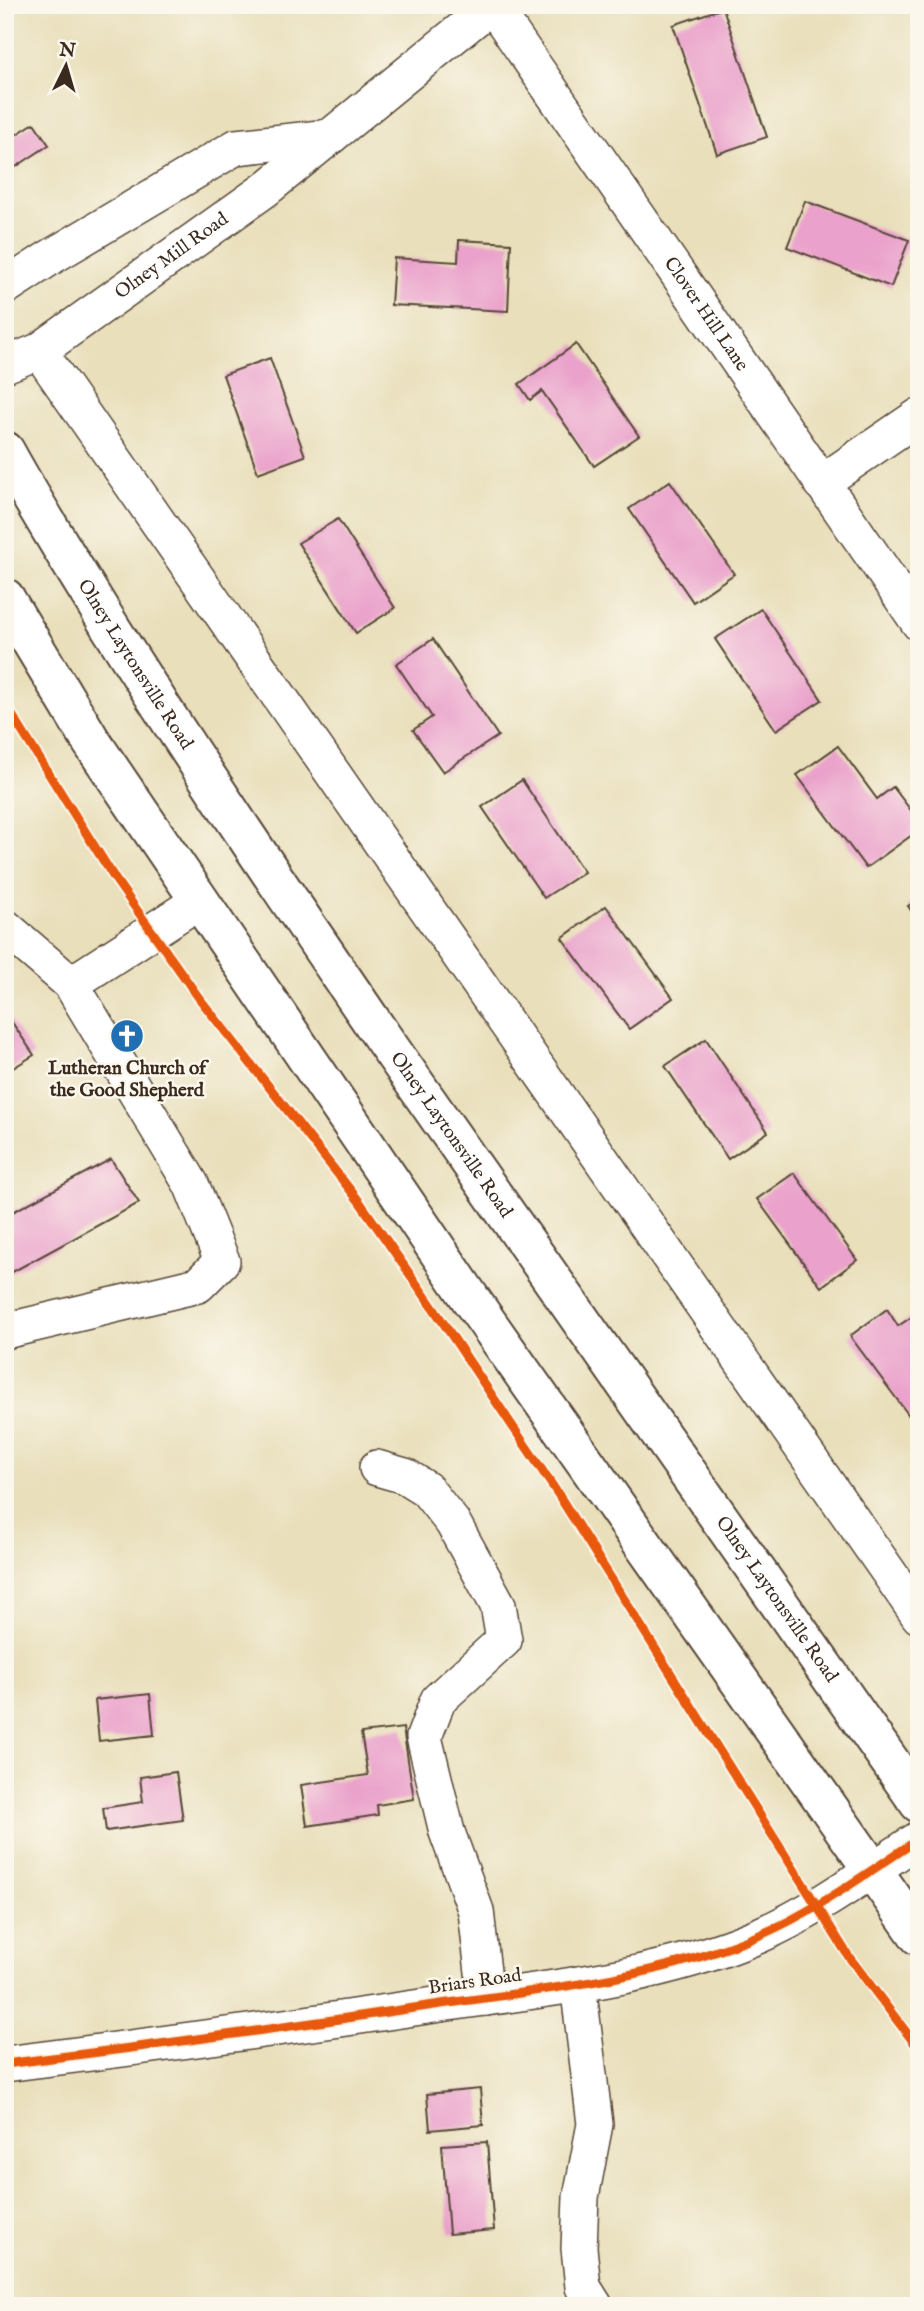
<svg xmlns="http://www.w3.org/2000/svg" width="924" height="2311" font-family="'IM FELL English',serif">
<rect width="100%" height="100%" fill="#fbf7ec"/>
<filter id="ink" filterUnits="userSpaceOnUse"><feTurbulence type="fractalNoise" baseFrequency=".0143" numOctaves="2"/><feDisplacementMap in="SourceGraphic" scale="14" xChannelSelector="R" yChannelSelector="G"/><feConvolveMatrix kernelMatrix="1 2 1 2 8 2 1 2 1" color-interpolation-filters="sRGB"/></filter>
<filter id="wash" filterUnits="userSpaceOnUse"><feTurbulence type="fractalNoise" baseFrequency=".00686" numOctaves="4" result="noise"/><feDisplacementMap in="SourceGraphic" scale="28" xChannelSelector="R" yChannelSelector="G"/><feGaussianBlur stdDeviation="1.57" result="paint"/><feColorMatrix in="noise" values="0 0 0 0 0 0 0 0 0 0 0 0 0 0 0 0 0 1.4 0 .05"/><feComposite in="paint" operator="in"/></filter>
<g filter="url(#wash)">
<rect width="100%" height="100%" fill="#e9dfbb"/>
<g id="blocks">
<path fill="#eaa1cb" d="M723,8l44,129 -50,17 -44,-129z
M34,123l15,22 -44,29v-32z
M805,201l104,39 -18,47 -104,-40z
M459,240l52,3 -3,68 -117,-6 3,-47 64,4z
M576,344l63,92 -45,30 -52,-75 -12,9 -11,-16z
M270,358l35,98 -47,17 -35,-98z
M670,481l64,93 -41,28 -64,-93z
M338,519l57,89 -39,25 -58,-90z
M761,609l61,91 -46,30 -61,-91z
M433,639l65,97 -55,36 -30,-42 19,-13 -36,-53z
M838,746l39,53 16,-12 26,34v9l-53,38 -69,-93z
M522,780l62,92 -40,26 -62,-91z
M919,899v23l-11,-16z
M606,906l67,92 -44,31 -67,-91z
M5,1012l29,43 -29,18z
M706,1039l62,93 -40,27 -63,-93z
M111,1159l28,44 -134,73v-60z
M794,1173l63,87 -36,27 -64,-88z
M887,1309l11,17 15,-10 6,8v93l-6,4 -63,-85z
M150,1694l4,41 -55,6 -4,-41z
M403,1728l11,71 -37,6 1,10 -71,11 -6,-41 67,-10 -7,-42z
M176,1772l7,48 -77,11 -3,-23 40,-6 -3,-25z
M480,2089l3,36 -53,5 -3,-36z
M487,2142l7,88 -45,4 -7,-89z"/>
</g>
</g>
<g filter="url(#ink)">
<use href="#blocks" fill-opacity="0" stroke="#554536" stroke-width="2"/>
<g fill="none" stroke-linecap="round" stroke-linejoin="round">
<g stroke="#554536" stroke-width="38">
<g id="minor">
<path id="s1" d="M492,5l427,618"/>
<path d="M5,287l46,-30 185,-110 94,-10"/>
<path d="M39,351l880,1265"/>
<path id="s2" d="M5,365l34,-14 227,-162 226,-184"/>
<path d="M821,483l98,-67"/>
<path d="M5,927l66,57"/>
<path d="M5,1331l193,-46 24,-24 -31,-77 -120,-200 128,-83"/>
<path d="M377,1468l28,8 21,13 27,34 45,82 6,35 -66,60 -14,37 23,95 29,79 10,87"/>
<path d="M578,1984l17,140 -14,73 -2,51 4,39 12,19"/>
<path d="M5,2064c146,-18 291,-38 436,-60 108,-15 218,-26 319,-69 56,-24 108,-63 159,-96"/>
</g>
</g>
<g stroke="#554536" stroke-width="42">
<g id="major">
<path id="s3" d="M5,451c33,60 69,117 104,174 88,140 181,277 274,413l536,765"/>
<path d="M5,598l86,143 381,560 447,635"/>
</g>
</g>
<use href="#minor" stroke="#fff" stroke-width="35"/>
<use href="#major" stroke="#fff" stroke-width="38"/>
<g stroke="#fbf7ec" stroke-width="13">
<path id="cycleway" d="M5,704l110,175 84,119 160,203 77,111 122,182 291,463 70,92
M5,2064c146,-18 291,-38 436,-60 108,-15 218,-26 319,-69 56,-24 108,-63 159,-96"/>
</g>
<use href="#cycleway" stroke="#e8590c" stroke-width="9"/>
</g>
</g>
<defs>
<g id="church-disc" transform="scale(1.75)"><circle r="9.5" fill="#1f6fb2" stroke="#fbf7ec"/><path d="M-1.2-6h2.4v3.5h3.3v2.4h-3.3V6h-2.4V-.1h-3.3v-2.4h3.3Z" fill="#fff"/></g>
</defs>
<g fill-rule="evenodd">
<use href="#church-disc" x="127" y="1036"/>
</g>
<g text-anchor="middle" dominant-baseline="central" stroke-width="5" stroke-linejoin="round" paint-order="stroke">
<g font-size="19" fill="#3b2a1e" stroke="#fbf7ec">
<text stroke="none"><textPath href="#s2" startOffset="200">Olney Mill Road</textPath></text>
<text stroke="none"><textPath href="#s1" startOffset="376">Clover Hill Lane</textPath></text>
<text stroke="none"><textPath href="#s3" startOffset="250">Olney Laytonsville Road</textPath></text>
<text stroke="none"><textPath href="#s3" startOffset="817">Olney Laytonsville Road</textPath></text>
<text stroke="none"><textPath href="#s3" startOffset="1384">Olney Laytonsville Road</textPath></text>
<text transform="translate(475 1982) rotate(-8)">Briars Road</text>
</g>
<g font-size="19" font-weight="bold" fill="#3b2a1e" stroke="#fbf7ec">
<text x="127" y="1069">Lutheran Church of<tspan x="127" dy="22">the Good Shepherd</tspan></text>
</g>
</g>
<rect width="924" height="2311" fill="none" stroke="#fbf7ec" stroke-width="28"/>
<g transform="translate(66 66) rotate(5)" stroke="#fbf7ec" stroke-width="5" paint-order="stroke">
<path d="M0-5L12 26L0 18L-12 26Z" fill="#3b2a1e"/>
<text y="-10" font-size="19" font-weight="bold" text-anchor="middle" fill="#3b2a1e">N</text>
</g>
</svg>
